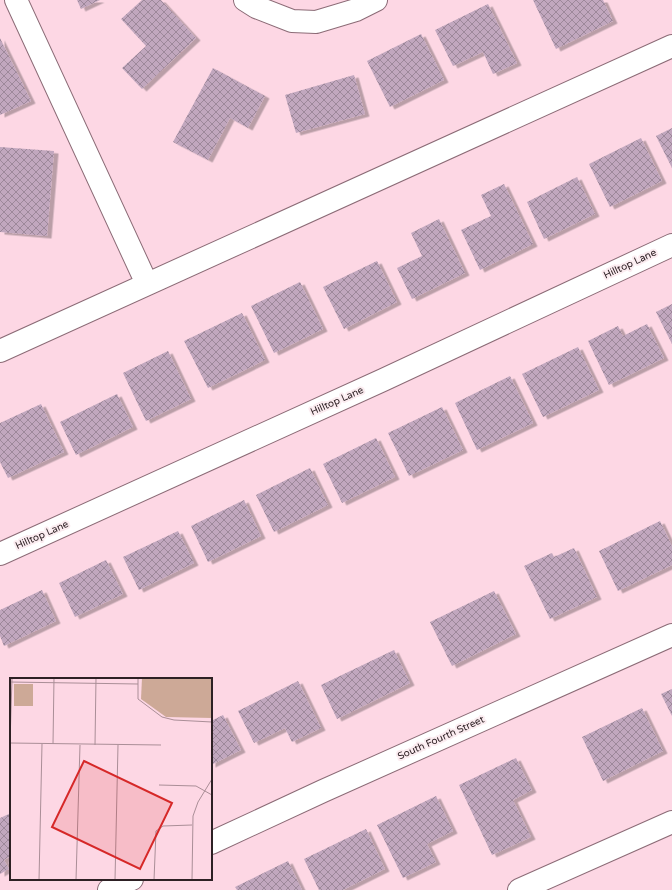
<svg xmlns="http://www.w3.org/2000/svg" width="672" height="890" font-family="'Varela Round',sans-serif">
<defs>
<pattern id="building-cross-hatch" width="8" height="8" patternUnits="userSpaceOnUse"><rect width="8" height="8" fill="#c1a7be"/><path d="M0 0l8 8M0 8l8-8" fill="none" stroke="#9d889a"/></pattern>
<filter id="shadow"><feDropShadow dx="4.5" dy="2.5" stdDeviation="0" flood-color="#0004"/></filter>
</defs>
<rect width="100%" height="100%" fill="#fdd7e4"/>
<path fill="url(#building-cross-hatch)" filter="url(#shadow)" d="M77,0h23l-19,9z
M142,0h19l35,38 -54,51 -20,-21 24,-22 -25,-27z
M533,0h70l10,21 -57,28z
M488,4l29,59 -24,11 -10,-22 -30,14 -18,-36z
M421,34l23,46 -54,27 -23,-46z
M0,38l31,63 -31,14z
M213,68l52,28 -17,32 -18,-10 -22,42 -35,-18z
M354,75l11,39 -69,19 -11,-38z
M672,128v40l-16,-32z
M641,138l21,43 -52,26 -21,-43z
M0,147l54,4 -7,85 -47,-4z
M577,177l18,37 -51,25 -17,-37z
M504,184l29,60 -53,26 -19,-40 30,-14 -10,-21z
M439,219l26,54 -53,26 -15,-31 25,-12 -11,-23z
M377,261l20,41 -53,27 -21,-42z
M300,282l23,47 -49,24 -23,-47z
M672,304v40l-16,-32z
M242,313l23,47 -57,28 -24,-47z
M647,324l17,34 -55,27 -21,-44 30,-15 5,10z
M578,347l21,43 -56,27 -21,-43z
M168,351l23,48 -45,22 -23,-48z
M510,376l23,47 -56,27 -22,-47z
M117,394l16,33 -57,28 -16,-33z
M41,404l23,48 -56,26 -8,-16v-39z
M442,407l21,43 -54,26 -21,-43z
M376,438l19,39 -53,26 -19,-39z
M310,468l18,37 -54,27 -18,-37z
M244,500l17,36 -53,26 -17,-36z
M660,521l12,25v19l-54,26 -19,-40z
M178,531l16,32 -55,27 -16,-33z
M574,548l23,49 -47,22 -26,-53 28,-13 2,4z
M106,560l17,34 -48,23 -16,-34z
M42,590l14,31 -52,25 -4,-10v-26z
M494,591l22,43 -64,32 -22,-44z
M394,650l16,33 -73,36 -16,-34z
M298,681l23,47 -29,14 -7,-14 -31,15 -16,-32z
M672,689v27l-11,-22z
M642,708l21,43 -60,30 -21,-44z
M223,715l18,35 -30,15v-44z
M516,758l16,32 -19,10 18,37 -39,18 -33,-70z
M436,796l17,35 -26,13 9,18 -33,16 -26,-53z
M11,813v43l-7,4 5,9 -9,5v-56z
M366,829l19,40 -42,21h-24l-15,-31z
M288,861l14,29h-65l-2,-3z"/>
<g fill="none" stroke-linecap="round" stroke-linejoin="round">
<g stroke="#8b6b76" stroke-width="24">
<path id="minor" d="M16,0l131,284
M245,0l11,7 36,14 24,1 40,-12 20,-10
M0,351l672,-305
M0,554l383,-174 289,-135
M211,843l112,-52 349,-156
M109,890l23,-11
M519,890l153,-68"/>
</g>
<use href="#minor" stroke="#fff" stroke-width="22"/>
</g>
<g text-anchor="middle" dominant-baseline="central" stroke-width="4" stroke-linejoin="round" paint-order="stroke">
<g font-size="10" fill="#2d2024" stroke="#fbecf0">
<text transform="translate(630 264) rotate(-25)">Hilltop Lane</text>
<text transform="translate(337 401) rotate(-24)">Hilltop Lane</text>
<text transform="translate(42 535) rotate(-24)">Hilltop Lane</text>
<text transform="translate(441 738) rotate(-24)">South Fourth Street</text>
</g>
</g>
<g transform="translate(10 678)">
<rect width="202" height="202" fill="#fdd7e4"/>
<path d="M132,0h70v40l-46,-1 -25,-18z" fill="#cda997"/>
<path d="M4,6h19v22h-19z" fill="#cda997"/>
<path fill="none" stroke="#aa8e97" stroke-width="1" d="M128,0v21l24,18 12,3 38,2M0,4l128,2M0,65l151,2M0,65l2,-65M43,66l1,-66M85,67l1,-67M149,107l37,1 16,9M29,202l3,-136M66,202l4,-135M105,202l3,-135M144,202l2,-49 7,-5 29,-1M182,202l1,-64 5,-14 14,-23"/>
<path fill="#d62828" fill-opacity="0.15" stroke="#d62828" stroke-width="2" d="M74,83l88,42 -32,66 -88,-42z"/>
<rect width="202" height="202" fill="none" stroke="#2d2024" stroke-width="2"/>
</g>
</svg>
